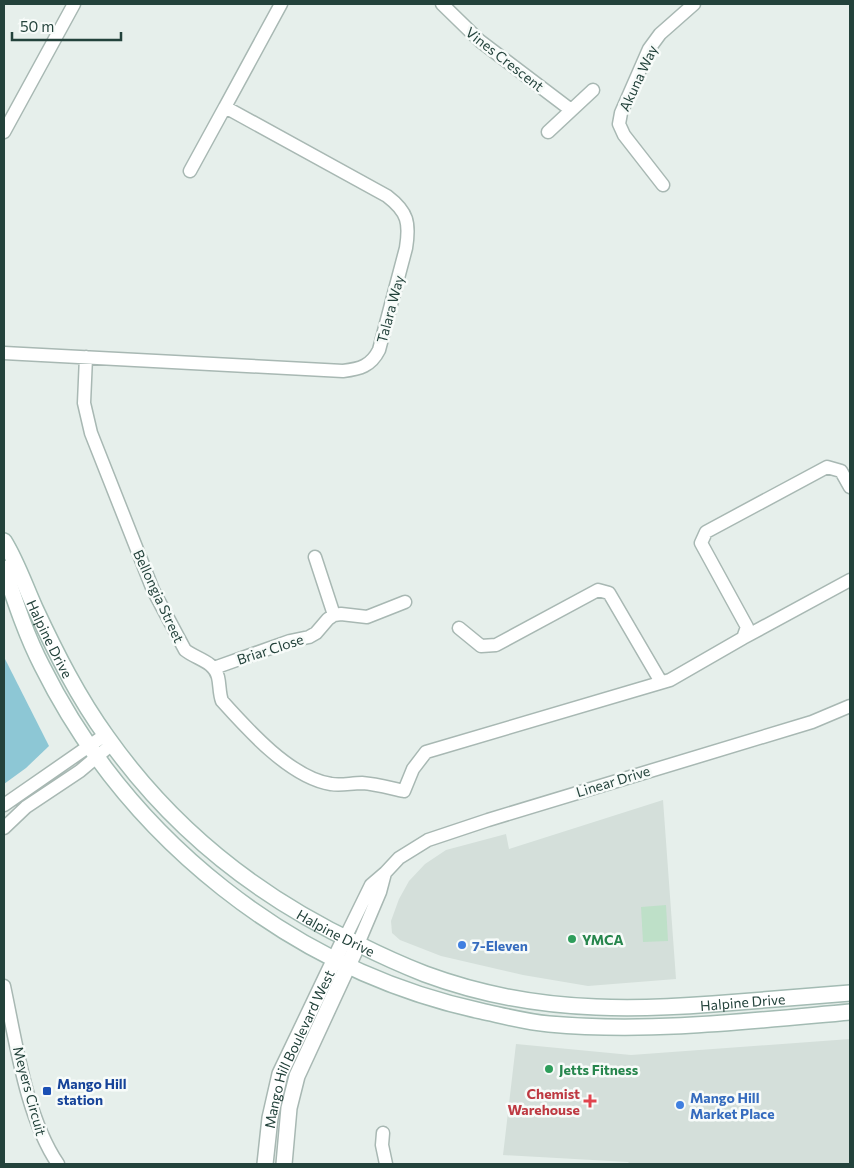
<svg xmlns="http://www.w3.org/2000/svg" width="854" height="1168" font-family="Commissioner,sans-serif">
<rect width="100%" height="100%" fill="#e6efeb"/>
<path fill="#d4dfda" d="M663,800l13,179 -88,7 -65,-11 -82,-19 -41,-16 -8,-7 -1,-12 8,-22 10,-18 16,-17 21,-14 60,-16 3,15z
M850,1039v125h-220l-2,-2 -125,-7 13,-111 115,11z"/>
<path fill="#bee0c8" d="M666,905l2,36 -25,1 -2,-35z"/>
<path fill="#8dc7d5" d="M4,657l45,89 -23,22 -22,16z"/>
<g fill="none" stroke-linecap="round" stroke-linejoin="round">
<g stroke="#a8b8b3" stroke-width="15">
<path id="minor" d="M442,4l38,37 91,69
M4,132l70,-128
M548,132l45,-42
M190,171l35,-64
M663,185l-39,-50 -5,-11 2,-11 28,-64 11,-15 34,-30
M4,353l339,18c17,-2 28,-5 36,-21l27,-102c4,-25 2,-36 -19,-52l-162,-89 56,-103
M86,357l-2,46 7,30 62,157 32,60c11,9 29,11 33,27 2,8 1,16 4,24 26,29 69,77 109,83 10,2 20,-1 31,-1 14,1 28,5 42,8l9,-22 13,-17 244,-72 73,-42 4,-11 -46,-84 5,-11 121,-65 14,4 9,16
M315,557l19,58
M459,628l22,18 15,-1 102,-55 11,3 52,89
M743,638l107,-58
M214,668l76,-27 19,-4 7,-4 12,-14 6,-4 7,-1 26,3 38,-15
M4,805l101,-70
M4,828l22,-21 54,-36 32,-27
M345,938l26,-53 14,-12 14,-15 29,-18 60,-20 324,-98 38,-16
M358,944l22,-52 5,-19
M4,986c12,56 22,131 54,178
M383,1133l-1,12 4,19"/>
</g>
<g stroke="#a8b8b3" stroke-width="18">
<g id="tertiary">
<path id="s1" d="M265,1164l5,-46 10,-44 65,-136"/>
<path d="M284,1164l5,-56 8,-32 61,-132"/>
</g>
</g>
<g stroke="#a3bbb3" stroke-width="18">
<g id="secondary">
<path id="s2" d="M4,541c13,21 21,45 31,67 21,45 43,89 72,129 65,92 149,159 251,207 22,11 44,21 67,30 54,20 114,31 171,33 40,2 78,0 117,-3 46,-4 91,-7 137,-11"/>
<path d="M4,568c11,33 22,67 38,98 86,173 250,304 439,345 23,5 45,11 68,13 100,9 201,-3 301,-12"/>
</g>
</g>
<use href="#minor" stroke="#fff" stroke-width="12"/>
<use href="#tertiary" stroke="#fff" stroke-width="15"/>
<use href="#secondary" stroke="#fff" stroke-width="15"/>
</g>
<g fill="#2e9e5b" stroke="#f7fbf9" stroke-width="2">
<circle cx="572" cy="939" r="5"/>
<circle cx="549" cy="1069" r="5"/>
</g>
<g fill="#3f7fe0" stroke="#f7fbf9" stroke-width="2">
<circle cx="462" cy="945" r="5"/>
<circle cx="680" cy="1105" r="5"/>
</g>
<rect fill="#1a4fb4" stroke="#f7fbf9" stroke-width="2" x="42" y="1086" width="10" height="10" rx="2.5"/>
<path fill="#e0444e" stroke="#f7fbf9" stroke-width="2" d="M587.5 1093.5h5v5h5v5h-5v5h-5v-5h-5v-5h5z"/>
<g text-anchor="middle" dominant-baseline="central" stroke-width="5" stroke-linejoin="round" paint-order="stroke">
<g font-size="14" fill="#23423b" stroke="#f7fbf9">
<text transform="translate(505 59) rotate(38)">Vines Crescent</text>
<text transform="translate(638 78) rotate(-65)">Akuna Way</text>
<text transform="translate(390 309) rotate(-75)">Talara Way</text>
<text transform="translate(159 596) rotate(65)">Bellongia Street</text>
<text stroke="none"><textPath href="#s2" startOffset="108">Halpine Drive</textPath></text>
<text transform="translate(270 649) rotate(-18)">Briar Close</text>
<text transform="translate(613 781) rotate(-17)">Linear Drive</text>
<text stroke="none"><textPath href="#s2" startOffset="526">Halpine Drive</textPath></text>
<text stroke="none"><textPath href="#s2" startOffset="946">Halpine Drive</textPath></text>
<text stroke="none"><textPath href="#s1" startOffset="121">Mango Hill Boulevard West</textPath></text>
<text transform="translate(30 1091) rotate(75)">Meyers Circuit</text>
</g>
<g font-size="14" font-weight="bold" fill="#27864d" stroke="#f7fbf9" text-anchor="start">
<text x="582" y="939">YMCA</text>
<text x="559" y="1069">Jetts Fitness</text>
</g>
<g font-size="14" font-weight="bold" fill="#366cbe" stroke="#f7fbf9" text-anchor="start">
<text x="472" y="945">7-Eleven</text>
<text x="690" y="1097">Mango Hill<tspan x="690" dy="16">Market Place</tspan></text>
</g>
<g font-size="14" font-weight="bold" fill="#164399" stroke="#f7fbf9" text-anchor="start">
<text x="57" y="1083">Mango Hill<tspan x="57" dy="16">station</tspan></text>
</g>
<g font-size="14" font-weight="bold" fill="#be3a42" stroke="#f7fbf9" text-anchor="end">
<text x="580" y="1093">Chemist<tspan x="580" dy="16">Warehouse</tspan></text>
</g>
</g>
<rect width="854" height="1168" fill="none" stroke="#23423b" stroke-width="10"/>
<path d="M12 32v8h109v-8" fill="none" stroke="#23423b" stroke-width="2.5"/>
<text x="20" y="32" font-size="15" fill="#23423b" stroke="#f7fbf9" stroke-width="4" paint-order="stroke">50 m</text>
</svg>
